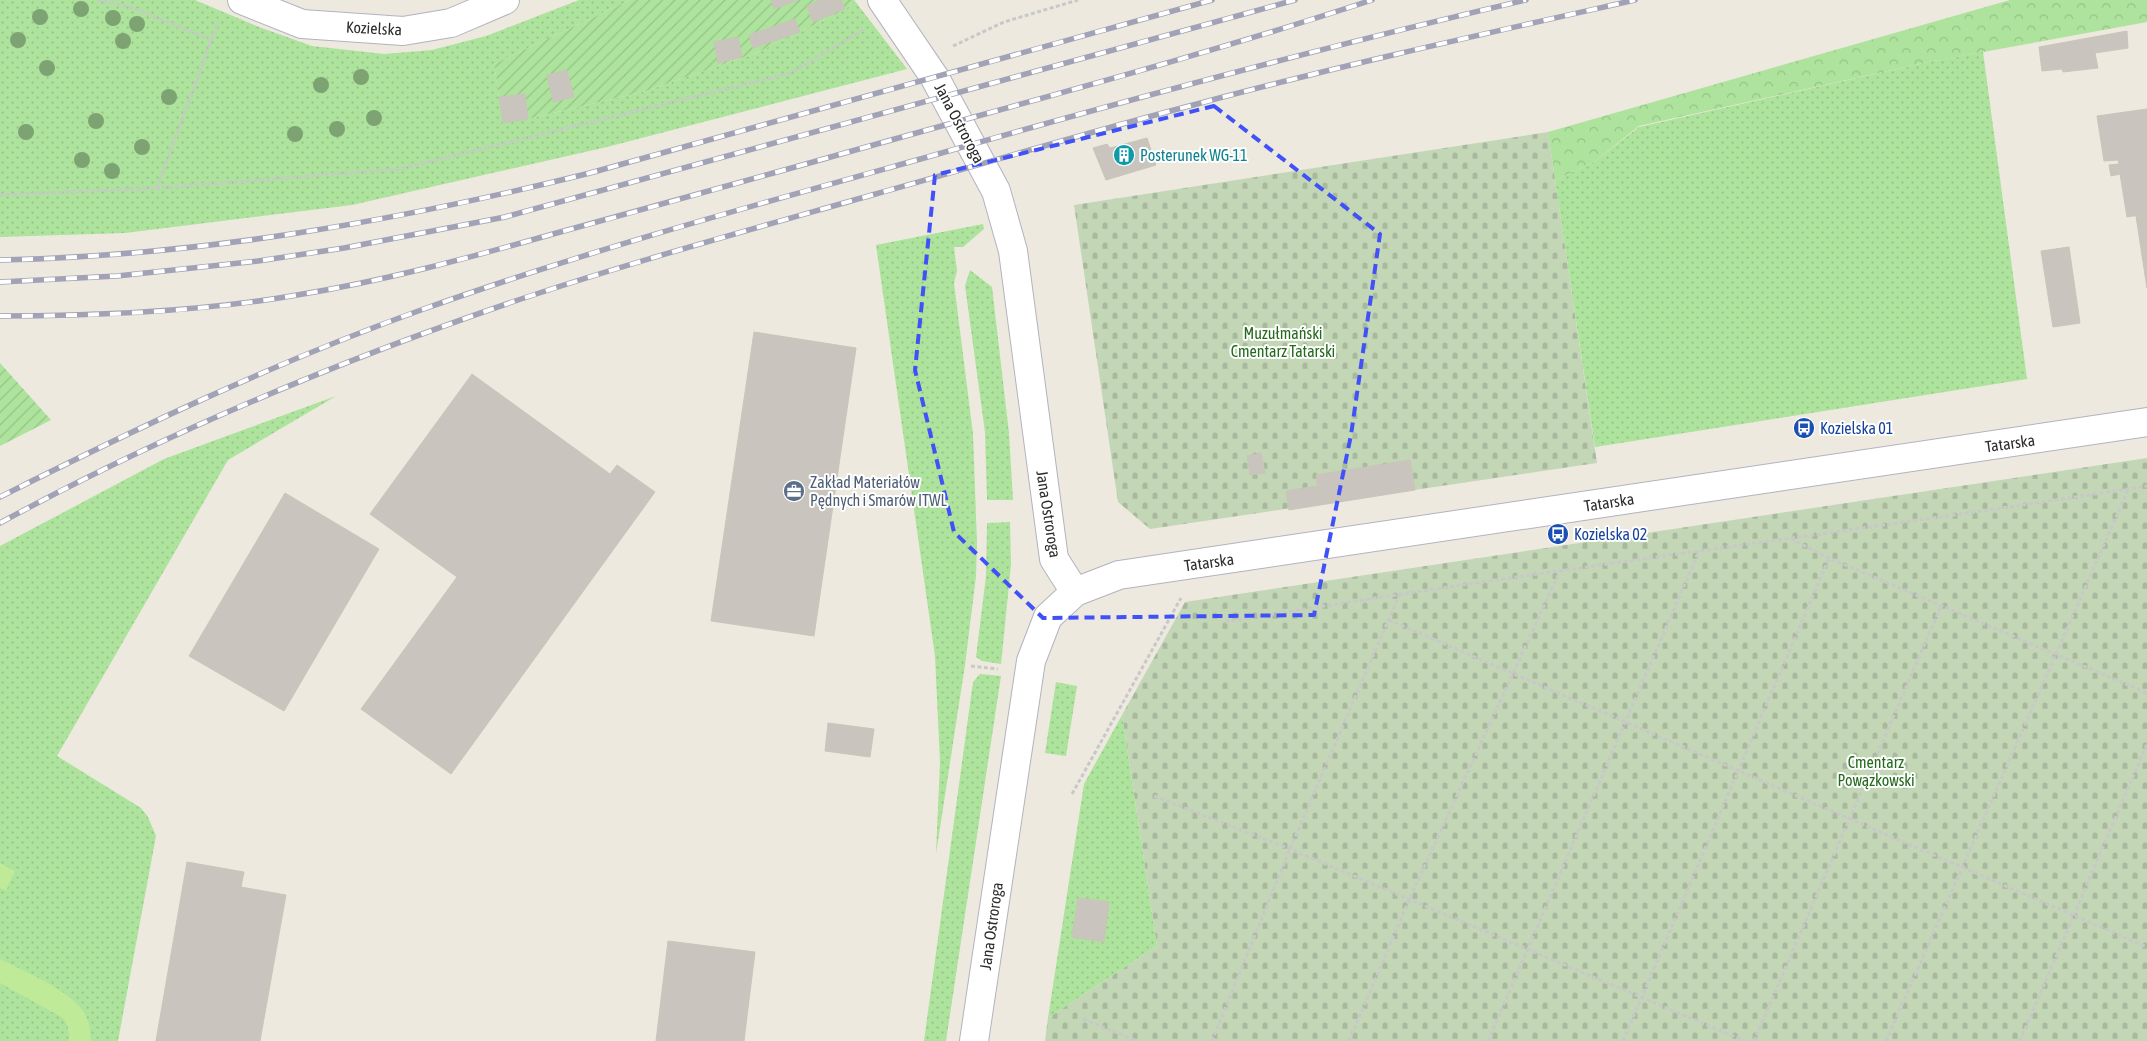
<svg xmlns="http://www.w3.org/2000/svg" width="2147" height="1041" font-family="'Asap Condensed',sans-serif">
<defs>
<pattern id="grass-dots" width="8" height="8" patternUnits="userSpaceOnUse" patternTransform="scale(1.25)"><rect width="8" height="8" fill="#ade39c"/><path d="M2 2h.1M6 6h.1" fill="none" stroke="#95c387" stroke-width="1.8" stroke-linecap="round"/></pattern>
<pattern id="forest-crowns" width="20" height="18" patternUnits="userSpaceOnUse" patternTransform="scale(1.25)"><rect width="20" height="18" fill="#ade39c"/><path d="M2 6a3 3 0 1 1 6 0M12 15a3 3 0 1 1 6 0" fill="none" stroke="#95c387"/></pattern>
<pattern id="cemetery-stones" width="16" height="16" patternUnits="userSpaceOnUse" patternTransform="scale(1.25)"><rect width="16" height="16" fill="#c3d7b6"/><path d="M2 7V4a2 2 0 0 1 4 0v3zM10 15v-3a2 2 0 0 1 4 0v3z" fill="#a8b99d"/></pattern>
<pattern id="garden-furrows" width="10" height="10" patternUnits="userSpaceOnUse" patternTransform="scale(1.25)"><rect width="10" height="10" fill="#ade39c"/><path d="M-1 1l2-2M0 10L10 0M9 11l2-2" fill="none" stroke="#95c387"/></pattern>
</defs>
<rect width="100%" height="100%" fill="#ede9df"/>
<path fill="url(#grass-dots)" d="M0,0h195l64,27 53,19 72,8 48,-4 54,-14 93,-36h51l-136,64 9,59 25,-4 118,-28 110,-38 87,-42 12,-10 52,68 -300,78 -255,58 -227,28 -125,4z
M1983,52l44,327 -432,68 -40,-267 39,-18 45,-35 289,-65z
M983,224l1,5 -21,18h-9l3,24 -3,12 19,151 4,109 -1,33 -11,89 -29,189 4,-92 -5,-106 -59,-411z
M970,270l22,17 17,146 4,67h-26l-2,-68 -20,-146z
M336,396l-108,64 -171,296 84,52 7,9 8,19 -38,205h-118v-495l164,-87z
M1010,522l1,43 -10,99 -19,-3 -6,-4 10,-81 1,-53z
M980,674l21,2 -55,365h-22l49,-359z
M1056,682l21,4 -11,70 -21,-3z
M1122,715l35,231 -109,72 36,-234z"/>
<path fill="url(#forest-crowns)" d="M2010,0h137v22l-219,40 -289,64 -45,36 -39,18 -7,-48z"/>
<path fill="url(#cemetery-stones)" d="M1548,132l49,331 -447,66 -32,-27 -44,-297z
M2147,458v583h-1102l3,-23 109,-72 -35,-231 63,-113z"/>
<path fill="url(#garden-furrows)" d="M630,0h224l1,1 -12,10 -87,42 -110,38 -118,28 -25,4 -9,-59z
M0,363l51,57 -51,26z"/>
<path fill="#bfea98" d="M0,863l15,8 -9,20 -6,-3z
M0,959c23,12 73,32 85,55 5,9 5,18 6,27h-22l-1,-14 -5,-9 -63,-35z"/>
<path fill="#c9c5be" stroke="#c9c5b8" d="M771,0h28l-25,9z
M820,0h21l4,9 -32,13 -6,-16z
M795,19l5,13 -47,16 -4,-13z
M2127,31l1,17 -33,5 3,15 -35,4 -1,-3 -20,2 -3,-24z
M738,37l4,20 -24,6 -4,-21z
M567,70l7,27 -21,5 -6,-27z
M525,94l3,25 -25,4 -4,-26z
M2147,109v105l-20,3 -7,-43 -9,2 -2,-11 10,-1 -1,-4 -14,1 -7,-45z
M1147,138l9,27 -50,15 -13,-32 14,-4 3,4z
M2147,214v74l-11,-72z
M2069,247l11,76 -27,4 -12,-76z
M754,332l102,16 -42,288 -103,-15z
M472,374l138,100 7,-9 38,27 -204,282 -90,-65 96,-132 -87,-63z
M1261,453l4,20 -15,2 -3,-19z
M1410,460l5,30 -95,15 -4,-30z
M1317,486l3,19 -31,5 -3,-19z
M285,493l94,56 -95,162 -95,-55z
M828,723l46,6 -4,28 -45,-6z
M187,862l57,10 -3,15 45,8 -26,146h-104z
M1078,898l31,4 -5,40 -32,-5z
M668,941l87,11 -11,89h-88z"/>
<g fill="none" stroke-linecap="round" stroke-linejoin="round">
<g stroke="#b2b3bf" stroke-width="30">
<path id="minor" d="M242,0l60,24 101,7 48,-8 54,-23
M882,0l53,78 61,113 17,60 41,308 21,33
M974,1041l57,-380 17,-44 27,-25 44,-17 1028,-153"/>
</g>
<path stroke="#c8c8c8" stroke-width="3" stroke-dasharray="4 2.5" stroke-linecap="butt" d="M97,0l33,7 82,33
M953,46l51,-24 74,-22
M157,188l61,-166
M0,195l157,-7 243,-19 391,-96 72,-43
M1791,539l38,19 318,135
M1389,620l758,327
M1225,622c307,-51 615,-88 922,-136
M971,666l27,3
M1072,794l109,-196
M1154,796l136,53 455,192
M1083,1019l54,22
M1212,1041l78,-192 110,-256
M1349,1041l60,-141 151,-329
M1488,1041l211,-490
M1623,1041l206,-483
M1754,1041l187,-435
M1886,1041l242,-551
M2020,1041l127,-297"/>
<use href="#minor" stroke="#fff" stroke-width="28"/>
<g stroke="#a1a2b6" stroke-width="5.5">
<path id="rail" d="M0,260c200,-4 397,-39 590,-87l622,-173
M0,282l117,-6 141,-15 86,-13 161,-31 790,-217
M0,316c98,0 200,-4 297,-21 87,-14 171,-37 256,-61 86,-23 173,-48 260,-72 186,-53 374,-101 559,-162
M0,497c137,-69 276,-135 421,-187 165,-59 334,-105 503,-152 199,-57 399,-111 602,-158
M0,523c167,-91 344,-164 524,-225 115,-38 232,-70 348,-103 108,-30 216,-63 325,-91 145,-39 291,-71 438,-104"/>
</g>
<use href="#rail" stroke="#fff" stroke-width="4" stroke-dasharray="11" stroke-linecap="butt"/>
</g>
<g fill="#7ea373">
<circle cx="81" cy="9" r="8"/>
<circle cx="40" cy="17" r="8"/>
<circle cx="113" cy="18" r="8"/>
<circle cx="137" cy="24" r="8"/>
<circle cx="18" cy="40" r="8"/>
<circle cx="123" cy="41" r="8"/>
<circle cx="47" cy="68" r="8"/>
<circle cx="361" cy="77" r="8"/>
<circle cx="321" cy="85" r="8"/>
<circle cx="169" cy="97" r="8"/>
<circle cx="374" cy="118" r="8"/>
<circle cx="96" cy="121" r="8"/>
<circle cx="337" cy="129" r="8"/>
<circle cx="26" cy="132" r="8"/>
<circle cx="295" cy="134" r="8"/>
<circle cx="142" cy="147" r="8"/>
<circle cx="82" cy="160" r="8"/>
<circle cx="112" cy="171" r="8"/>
</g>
<path fill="none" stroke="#4151f8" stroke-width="4" stroke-dasharray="10 6" stroke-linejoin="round" d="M1214,106l166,128 -29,201 -37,180 -271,3 -89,-86 -39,-162 20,-195z"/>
<defs>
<g id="building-disc" transform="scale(1.125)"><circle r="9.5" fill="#0f9aa8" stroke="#fff"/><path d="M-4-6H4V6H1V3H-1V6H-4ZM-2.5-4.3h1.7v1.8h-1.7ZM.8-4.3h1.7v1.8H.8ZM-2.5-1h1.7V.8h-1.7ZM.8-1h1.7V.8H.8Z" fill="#fff"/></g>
<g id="bus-disc" transform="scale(1.125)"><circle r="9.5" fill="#1a4fb4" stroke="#fff"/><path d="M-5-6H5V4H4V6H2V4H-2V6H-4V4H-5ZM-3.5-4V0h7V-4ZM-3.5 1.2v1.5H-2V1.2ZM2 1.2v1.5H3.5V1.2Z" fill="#fff"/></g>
<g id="office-disc" transform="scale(1.125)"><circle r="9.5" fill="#5c6f8a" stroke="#fff"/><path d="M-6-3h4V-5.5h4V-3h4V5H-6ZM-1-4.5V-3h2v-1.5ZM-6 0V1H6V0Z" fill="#fff"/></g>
</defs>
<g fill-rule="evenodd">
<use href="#building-disc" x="1124" y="155"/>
<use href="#bus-disc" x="1804" y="428"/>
<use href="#office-disc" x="794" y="491"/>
<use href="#bus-disc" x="1558" y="534"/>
</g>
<g text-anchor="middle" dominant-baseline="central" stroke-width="4" stroke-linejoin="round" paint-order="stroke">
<g font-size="16" fill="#2c2c2c" stroke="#fff">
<text transform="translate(374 28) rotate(3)">Kozielska</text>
<text transform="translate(960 123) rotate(62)">Jana Ostroroga</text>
<text transform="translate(2010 443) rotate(-8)">Tatarska</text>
<text transform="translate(1609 502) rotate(-9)">Tatarska</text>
<text transform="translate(1049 514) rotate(81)">Jana Ostroroga</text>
<text transform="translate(1209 562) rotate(-8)">Tatarska</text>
<text transform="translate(991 926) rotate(-82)">Jana Ostroroga</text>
</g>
<g font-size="16" fill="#0d838f" stroke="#fff" text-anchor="start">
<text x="1140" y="155">Posterunek WG-11</text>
</g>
<g font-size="16" fill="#246a1b" stroke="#fff">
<text x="1283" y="333">Muzułmański<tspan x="1283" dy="18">Cmentarz Tatarski</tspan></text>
<text x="1876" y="762">Cmentarz<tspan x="1876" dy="18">Powązkowski</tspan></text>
</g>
<g font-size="16" fill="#164399" stroke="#fff" text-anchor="start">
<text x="1820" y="428">Kozielska 01</text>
<text x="1574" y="534">Kozielska 02</text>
</g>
<g font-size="16" fill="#4e5e75" stroke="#fff" text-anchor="start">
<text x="810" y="482">Zakład Materiałów<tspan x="810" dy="18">Pędnych i Smarów ITWL</tspan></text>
</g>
</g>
</svg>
